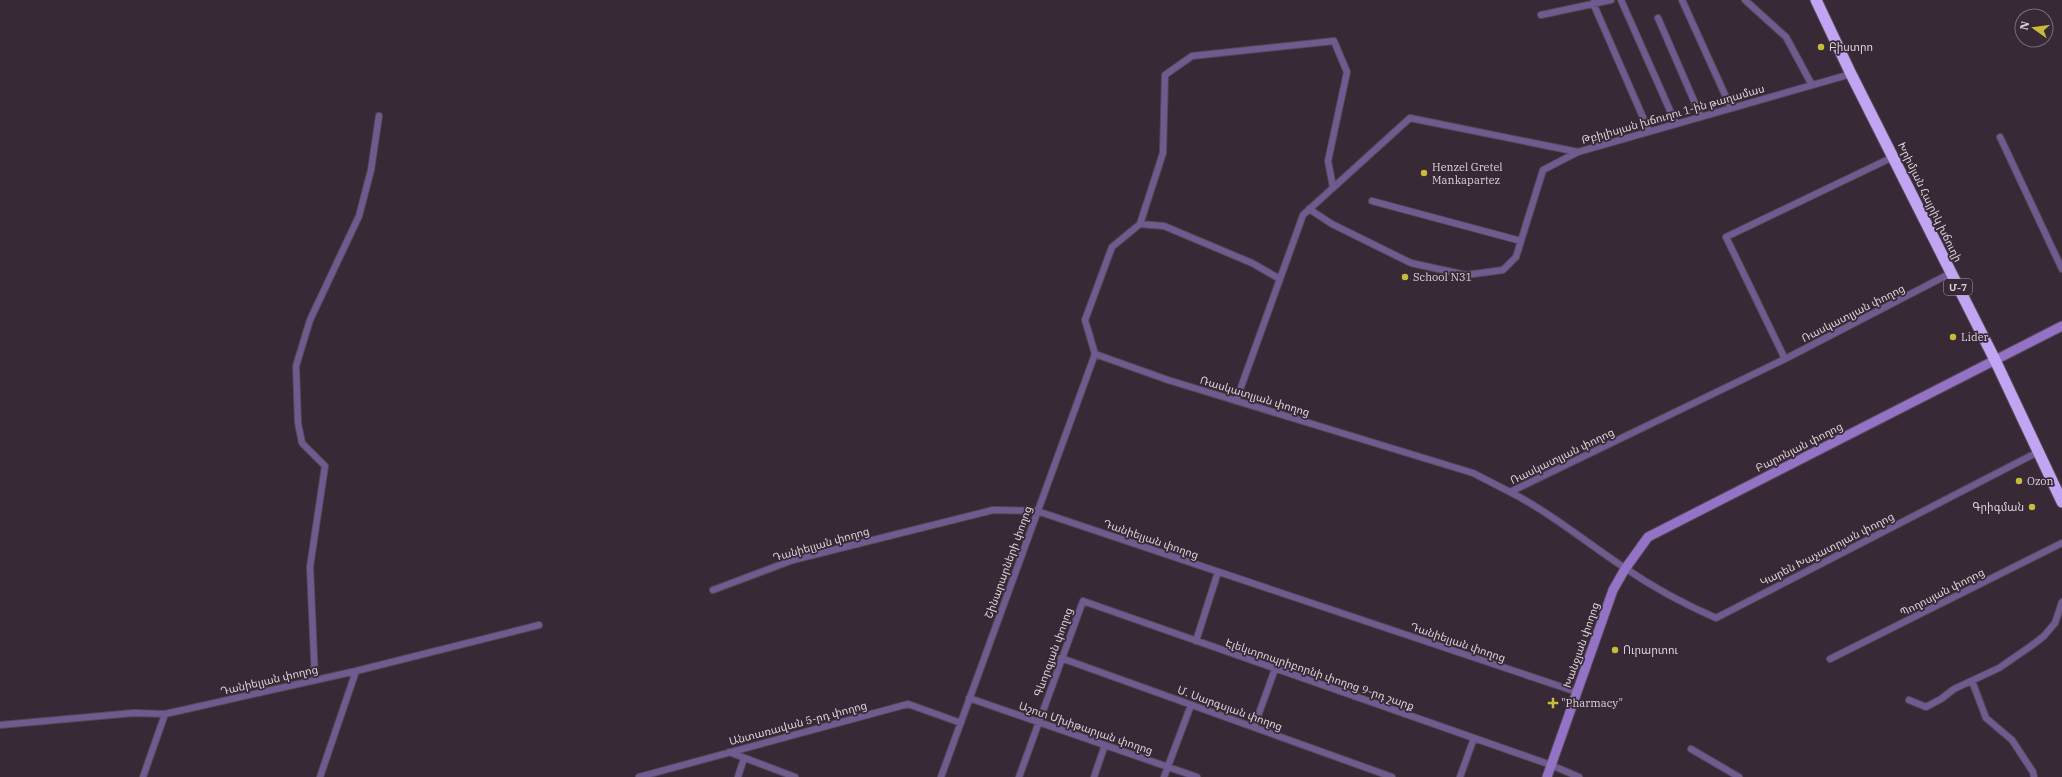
<svg xmlns="http://www.w3.org/2000/svg" width="2062" height="777" font-family="'IBM Plex Serif','Noto Sans Armenian',serif">
<rect width="100%" height="100%" fill="#372936"/>
<g fill="none" stroke-linecap="round" stroke-linejoin="round">
<g stroke="#554854" stroke-width="8">
<path id="street" d="M1621,0l55,124
M1682,0l49,108
M1745,0l41,37 26,48
M1593,3l56,128
M1541,15l70,-15
M1658,18l43,99
M2000,137l62,132
M1372,201l149,40
M1309,209l23,15 79,39 55,12 37,-5 13,-13 27,-87 35,-18
M1140,224l23,-71 2,-78 27,-19 142,-15 13,31 -19,89 5,26
M1095,354l73,26 305,93 37,19 275,-133 166,-86
M1095,354l-10,-34 27,-73 28,-23 24,2 88,37 28,16
M1785,359l-59,-122 167,-80
M1236,401l67,-186 107,-97 168,34 273,-78
M1510,492c41,21 77,51 115,76 29,20 59,36 91,50l322,-166
M713,590l80,-30 200,-50 44,1 540,181
M1196,641l22,-69
M1061,658l331,119
M1830,659l232,-116
M315,680l-5,-113 15,-101 -23,-23 -4,-20 -2,-57 14,-46 49,-104 12,-46 8,-54
M1972,681l14,37 26,22 21,32 1,5
M969,698l228,79
M1909,700l17,7 15,-8 13,-10 45,-21 32,-22 13,-10 11,-13 7,-21
M0,725l134,-12 31,1 191,-43 183,-46
M1254,727l21,-58
M1691,749l48,28
M729,752l66,25
M143,777l22,-63
M320,777l36,-106
M639,777l269,-73 53,19
M738,777l6,-19
M941,777l154,-423
M1019,777l64,-176 468,164 28,12
M1094,777l11,-32
M1164,777l27,-72
M1460,777l14,-39"/>
</g>
<g stroke="#554854" stroke-width="11">
<path id="secondary" d="M1547,777l66,-187 12,-21 23,-32 414,-211"/>
</g>
<g stroke="#554854" stroke-width="13">
<path id="highway" d="M1816,0l35,74 144,286 67,142"/>
</g>
<use href="#street" stroke="#705b90" stroke-width="6"/>
<use href="#secondary" stroke="#9473c7" stroke-width="9"/>
<use href="#highway" stroke="#c1a4f2" stroke-width="11"/>
</g>
<g fill="#c8bb3b" stroke="#372936" stroke-width="1.5">
<circle cx="1821" cy="47" r="4"/>
<circle cx="1424" cy="173" r="4"/>
<circle cx="1405" cy="277" r="4"/>
<circle cx="1953" cy="337" r="4"/>
<circle cx="2019" cy="481" r="4"/>
<circle cx="2032" cy="507" r="4"/>
<circle cx="1615" cy="650" r="4"/>
<path d="M1551 697h4v4h4v4h-4v4h-4v-4h-4v-4h4z"/>
</g>
<g text-anchor="middle" dominant-baseline="central" stroke-width="3.5" stroke-linejoin="round" paint-order="stroke">
<rect fill="#372936" stroke="#aaa0aa" stroke-width="1" x="1944" y="279" width="28" height="16" rx="3"/>
<g font-size="10" font-weight="bold" fill="#dcd3db">
<text x="1958" y="287">Մ-7</text>
</g>
<g font-size="11" fill="#dcd3db" stroke="#372936" text-anchor="start">
<text x="1829" y="47">Բիստրո</text>
<text x="1432" y="167">Henzel Gretel<tspan x="1432" dy="13">Mankapartez</tspan></text>
<text x="1413" y="277">School N31</text>
<text x="1961" y="337">Lider</text>
<text x="2027" y="481">Ozon</text>
<text x="2024" y="507" text-anchor="end">Գրիգման</text>
<text x="1623" y="650">Ուրարտու</text>
<text x="1561" y="703">"Pharmacy"</text>
</g>
<g font-size="11" fill="#dcd3db" stroke="#372936">
<text transform="translate(1673 114) rotate(-16)">Թբիլիսյան խճուղու 1-ին թաղամաս</text>
<text transform="translate(1930 202) rotate(64)">Խրիմյան Հայրիկ խճուղի</text>
<text transform="translate(1853 313) rotate(-27)">Ռասկատլյան փողոց</text>
<text transform="translate(1255 396) rotate(17)">Ռասկատլյան փողոց</text>
<text transform="translate(1799 447) rotate(-27)">Բարոնյան փողոց</text>
<text transform="translate(1562 456) rotate(-26)">Ռասկատլյան փողոց</text>
<text transform="translate(1151 539) rotate(19)">Դանիելյան փողոց</text>
<text transform="translate(821 544) rotate(-16)">Դանիելյան փողոց</text>
<text transform="translate(1827 549) rotate(-27)">Կարեն Խաչատրյան փողոց</text>
<text transform="translate(1008 562) rotate(-70)">Շինարարների փողոց</text>
<text transform="translate(1942 592) rotate(-27)">Պողոսյան փողոց</text>
<text transform="translate(1458 642) rotate(19)">Դանիելյան փողոց</text>
<text transform="translate(1581 645) rotate(-71)">Խանջյան փողոց</text>
<text transform="translate(1053 652) rotate(-70)">Գևորգյան փողոց</text>
<text transform="translate(1320 674) rotate(19)">Էլեկտրոպրիբորնի փողոց 9-րդ շարք</text>
<text transform="translate(269 680) rotate(-13)">Դանիելյան փողոց</text>
<text transform="translate(1230 708) rotate(20)">Մ. Սարգսյան փողոց</text>
<text transform="translate(798 723) rotate(-15)">Անտառավան 5-րդ փողոց</text>
<text transform="translate(1086 728) rotate(19)">Աշոտ Մխիթարյան փողոց</text>
</g>
</g>
<g transform="translate(2034 28) rotate(284)"><circle r="19" fill="#372936" stroke="#796d78"/>
<path d="M0-3L7 15L0 10L-7 15Z" fill="#c8bb3b"/>
<text y="-6" font-size="11" font-weight="bold" text-anchor="middle" fill="#dcd3db">N</text>
</g>
</svg>
